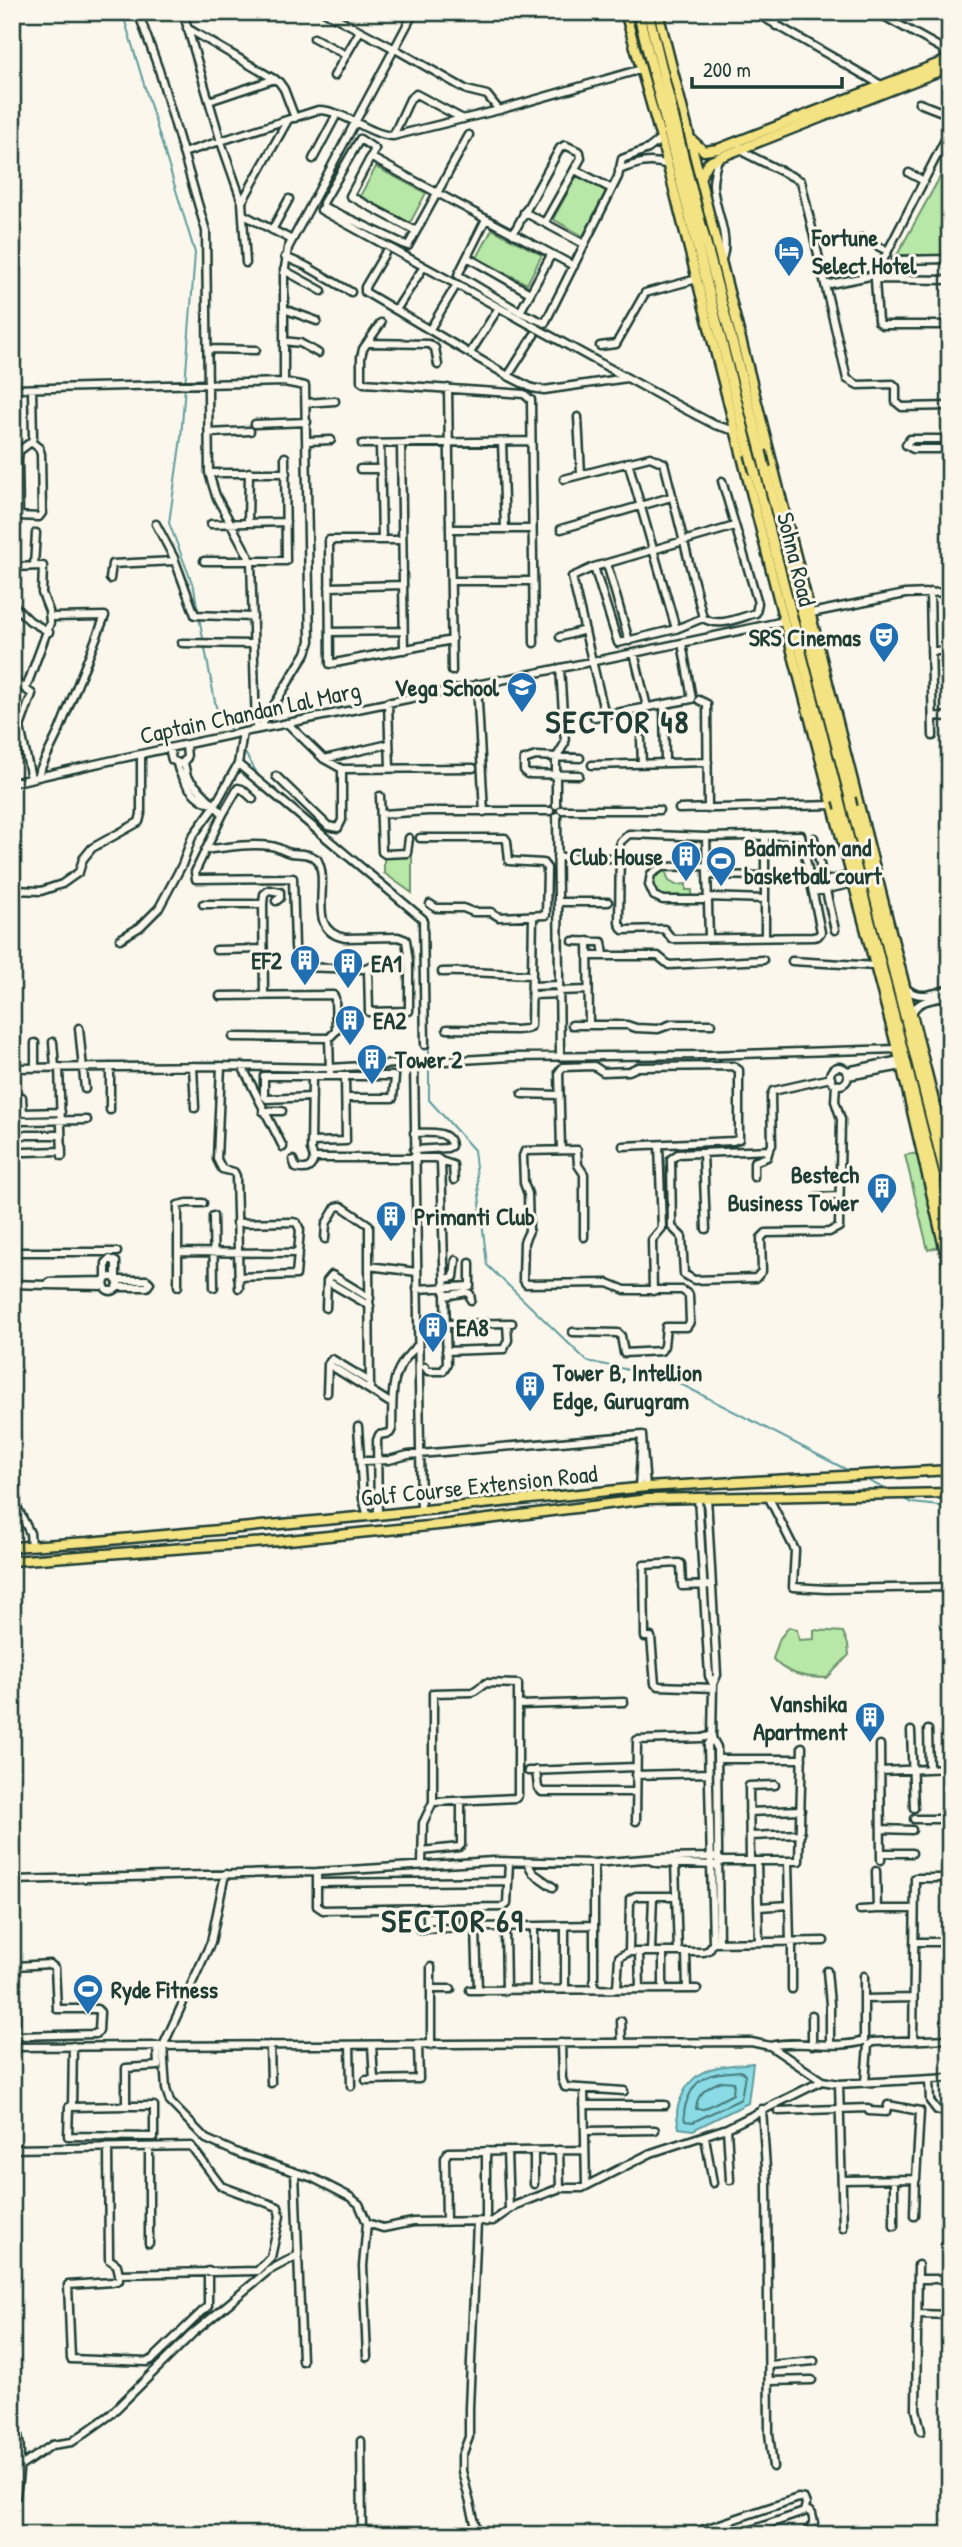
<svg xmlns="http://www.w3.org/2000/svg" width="962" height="2547" font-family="'Patrick Hand',sans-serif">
<rect width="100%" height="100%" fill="#fbf7ec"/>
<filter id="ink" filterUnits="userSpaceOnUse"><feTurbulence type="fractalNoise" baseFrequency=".0143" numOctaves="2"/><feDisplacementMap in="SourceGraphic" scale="14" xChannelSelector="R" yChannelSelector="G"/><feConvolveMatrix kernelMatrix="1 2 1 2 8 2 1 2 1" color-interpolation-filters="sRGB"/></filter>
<g filter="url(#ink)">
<path fill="#b8e8a7" stroke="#6c926e" stroke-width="2" d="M946,166h4v89h-53z
M376,167l50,26 -16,30 -50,-27z
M577,176l29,15 -23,45 -30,-17z
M492,229l50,26 -15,29 -50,-26z
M384,856l28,1v36l-28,-20z
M665,870l4,11 7,4 10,-1v6h6v8h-32l-6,-8 -2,-10 6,-9z
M919,1153l23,93 -14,4 -23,-95z
M789,1627l8,3 2,10 15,-1v-9l29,2 5,12 1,11 -22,23c-20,0 -41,-3 -54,-19l7,-21z"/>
<path fill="#8adbe5" stroke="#5f9c9e" stroke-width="2" d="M753,2063l-5,40 -55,27 -14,-2c-3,-13 -3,-20 3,-32 14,-32 41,-30 71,-33z"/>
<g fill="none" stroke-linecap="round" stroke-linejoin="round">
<path stroke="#4a7c7b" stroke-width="2" d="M741,2071l4,4 -4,24 -48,23 -8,-1c-4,-12 6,-34 16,-41 11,-8 28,-8 40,-9z
M722,2081l12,1 -1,12 -29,15h-8c0,-15 12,-23 26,-28z"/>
<path stroke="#5f9c9e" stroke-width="2" d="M124,18l71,235 -14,185 -12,85 25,65 4,24
M199,617l17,90 16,25
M242,748l18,30 25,22
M425,920l2,1 2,139
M429,1066v34l45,50 13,115 100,96 84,18 180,93
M869,1481l18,9
M900,1497l12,6 38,4"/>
<g stroke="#1f3d34" stroke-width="11">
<path id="minor" d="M115,12l4,3 20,-2
M138,12l21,58 47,161 3,242 7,23 35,65 5,168
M183,12l38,130 21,60 4,61
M325,12l70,37 72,41 20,5 12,15
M402,12l10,5
M754,12l129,74
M949,12l1,1
M235,13v-1
M887,18l54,30 8,11
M776,26l2,-14
M187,28l92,54 5,7 11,29
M314,38l32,17
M334,76l26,-45
M209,101l66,-22
M919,103l31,12
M393,136l17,-37 6,-5 47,25
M740,147l7,7 54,27 46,198 11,6 35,-1 3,3v15l6,5 48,-1
M183,153l135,-43c27,0 48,24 75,26l106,-26 143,-41
M370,157l204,109
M718,158c-2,8 -5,18 -5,27 1,24 19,53 8,76
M313,159l24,-45
M575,170l37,19
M619,170c18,-7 30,-11 49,-5
M909,173l15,8
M242,202l46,-82
M321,210l352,193 42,22 21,6
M524,212l60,32
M244,215l48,25
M486,219l-28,56 62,37 25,11 73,-146 4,-18 26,-10 13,-10
M272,230l17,-31
M416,231l-66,-35 25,-47 -15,-10 -37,64 1,4 84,39 61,-111
M513,234l47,-86 5,-3 15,7 1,6 -36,64
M861,238l27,13
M385,253l-20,34v5l143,84 24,12 12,2 83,-12
M285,257l21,9 45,26
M467,257l63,36
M896,260l54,-1
M284,270l38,21
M875,279l75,1
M875,280l3,41 4,4h68
M825,285l45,-9 7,-4 73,-142
M284,309l33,12
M396,310l25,-39
M520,312l31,-57
M381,323l-18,26 -2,8v24l3,2 160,11 7,6 3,243
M430,329l24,-40
M284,341l16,2 18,10
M369,343l60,1 6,4 3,17
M600,346l16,-2 29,-51 52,-14
M208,349l48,1
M470,353l26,-41
M508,376l26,-41
M284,382v-108l4,-26 126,-236
M448,388l4,283
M12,389l272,-7 21,4 5,255 -4,12 -46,75
M306,403l29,-2
M578,417l3,57
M255,424l52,-2
M209,433l41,-2
M950,439h-40l-4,6 7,4h37
M307,441l24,-1
M31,442l8,6 2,6 1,59 -3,4 -20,-1 -1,-56 1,-9 12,-9 2,-4 -1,-49
M502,442l3,87
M362,444l169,-3
M380,444l2,96
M401,444l3,206
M628,462l48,167
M360,469h21
M209,473h77
M564,479l86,-22 14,6 39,155c17,10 35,0 53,-5l2,-10 -36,-122
M248,522l1,-50
M156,524l18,34 21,57 58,2
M211,524l75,-2
M450,529h82
M561,529l110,-32
M13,534v33
M402,540h-73l1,124 122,-24
M204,561h82l-1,-104
M607,564l22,77
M34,566l2,-33
M12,567l31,-1 -1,27 7,18 1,12 -24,65
M594,567l24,76 58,-14 27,-11
M110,579l2,-15 63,-3
M451,581h81
M329,587l74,-2
M930,592l3,144
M12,604l18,17 19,11
M811,613l94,-19 45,-2
M330,632l73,-1
M560,637l25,-7
M182,643l71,1
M931,651h19
M634,653l13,54
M12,679l20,15 -12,33 11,51
M477,684l7,128
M699,700l8,4 1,105
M388,702l2,66
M664,704l1,59
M605,715l-33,-138 22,-10 141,-41
M933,716l17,1
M594,717l98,-18 -10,-56
M287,723l37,36 18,10 131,-1
M641,739l1,25
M169,748l3,12 9,4 6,-6 -1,-13
M324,759l65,-15
M184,763l3,14 36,37 -28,58 1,7 97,-1 2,69 4,20 64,2 14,-6 32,-1
M177,764c3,15 19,37 35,40
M238,764l185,155 2,126
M592,765l116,-3
M579,775l-52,-1 -3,-4v-10l12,-4 44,2
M37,776l22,-45 46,-115 -55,1
M276,776l52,50 10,2 4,-8v-51
M12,783c256,-60 515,-105 772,-162
M380,796l2,56 3,2 22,-1 2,-15
M556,805v-47l9,-15 -5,-75
M679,809l156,-4
M561,810h98
M223,814l15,-26 4,1 11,10
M382,814l46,-3h122
M557,816l3,240
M629,834l77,3 95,-2 20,97 -3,4 -5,1 -141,2 -8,-10 -41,1 -4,-7 1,-81z
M765,836v101
M706,837l3,100
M420,838h85l2,3 2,20 34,2 4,5 -1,47 -47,2 -8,-5h-18l-10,-4h-27l-6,-4
M814,838l21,92
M205,850c22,-3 44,-7 66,-4 8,1 13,6 20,7 10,1 17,0 26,6 15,25 -13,71 28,79l53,-1 8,3 3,22v49l-40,1 -1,-43
M557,857l53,1
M707,866l-45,1 -11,7 -2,11 5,11 9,4h45
M707,875l58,1
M813,884l38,-9
M14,890l27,1 21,-7 17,-12 4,-13 9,-11 47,-26 2,-8v-60
M814,892l40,-9
M708,897l57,2
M558,902h50
M203,904h60l1,91
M263,904l1,-10 5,-4 11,2v6l-4,3
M14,928v-85
M120,939l20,-12 19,-19 23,-43 10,-28 22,-30 24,-43 5,-32
M573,941l29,1 2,13
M588,941l1,84
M216,950l47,-1
M588,956h70l11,9 94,-5
M792,961l84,5
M442,972c30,-1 59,2 90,3
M532,986l27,-1
M906,988c13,13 27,5 44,1
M559,991l29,-1
M533,995l26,-1
M220,996l113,-1 2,3 1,33 -7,7
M912,1013c6,-14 24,-14 38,-17
M572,1025h55l9,3 22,1 14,-5h40
M79,1028l6,61
M447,1029l69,1 10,-1 5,-3 2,-110
M233,1037l96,1 1,34
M53,1042l2,25
M35,1043v25
M414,1063l7,447
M193,1066l2,42
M221,1066l-4,93 5,10 12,3 2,4 3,112
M242,1066l41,81
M830 1076a9 9 0 1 1 18 0a9 9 0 1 1-18 0Z
M59,1067l3,89
M110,1067v43
M12,1068l209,-2 109,2 181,-11 197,-2 189,-6
M847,1071l53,-11
M312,1076l-1,74 3,8h123l4,3 6,203 -4,7h-15l-3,-4
M848,1076l54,-10
M831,1078l-58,13 -2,6 1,48 -3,5 -91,4 -7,5 1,68 10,10 2,37 10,6 62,-2 6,-7 -1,-33 5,-5 63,-1 10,-5 2,-108 -6,-18 1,-17
M522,1094l37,1
M22,1097l1,16 38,-1
M312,1097l-45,2 -3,-3v-20h129l2,1 -2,21h-47
M263,1111h19
M21,1121l66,-1
M414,1133c13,0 36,-4 37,13l-4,2 -33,2
M23,1135h38
M311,1142l35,-1 -1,-65
M561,1149l-2,-77 4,-5 31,-1 9,6 26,-1 9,-4 95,-1 6,4v69l-6,2 -110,5
M25,1152l37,-1
M703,1153l3,76
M293,1160l3,8c11,3 16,0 18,-10
M441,1161l12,4 1,15
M754,1177v-15l13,-5 2,-7
M817,1197l22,-1
M213,1216l1,71
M236,1223l57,-1 4,1 3,7 -4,45 -58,2
M325,1239l1,-15 10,-17 5,-1 28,19v41
M178,1252l121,1
M104 1284a7 7 0 1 1 14 0a7 7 0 1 1-14 0Z
M106,1279v-16l4,-4 6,3v17
M445,1279l9,-2 2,-17
M116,1280h31l3,3 -3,4h-30
M327,1281l43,25
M12,1284l35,1
M13,1284v-30l3,-2h101
M105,1286l-58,-1 2,-3 56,-1
M178,1286v-81l9,-2h16
M417,1289l53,-3v-23
M653,1291l-1,-51 10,-12 -3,-83
M445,1296l22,-4 3,2 1,6
M326,1308l1,-27 5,-6 38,23
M446,1324l66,-1
M573,1332l45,1 3,3 3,17 37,-2 3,-5 2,-19h21l3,-5 -1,-27 -7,-5h-57l-17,-7 -82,1 -3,-5 1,-37 5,-11 -1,-37 -4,-11 -1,-27 2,-5 52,-1 1,15 6,9v63
M446,1351l58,-2 4,-9 -1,-16
M328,1364l64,40
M370,1390l-1,-124 48,6
M327,1393l1,-29 4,-5 38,23
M358,1427l5,72 5,17
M642,1436l4,51
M364,1461l25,-1 19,-5 234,-20
M639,1488l3,-53
M768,1496l27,54 -2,37 33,2 124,-2
M12,1497l18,36 1,13
M698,1497l11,179 4,8 -1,54 -4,7 5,198
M707,1497l10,178 -4,9
M378,1515l-1,-75 2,-5 11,-2 2,-4c1,-37 -4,-57 26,-84
M711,1585l-29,1 -1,-22 -2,-1 -35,2 1,72h6l4,47 4,2 54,2
M518,1705l106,-3
M928,1730l1,39
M911,1731l3,77
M712,1738l5,9 2,196
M880,1745l1,115
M717,1759h85
M947,1768l1,35
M536,1770l2,18 4,4h94
M528,1771l108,-4
M880,1771l70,-3
M636,1775l73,-2
M749,1812l52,-2
M914,1819h36
M636,1821l1,-81 65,-2 10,-3
M881,1829l31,1
M750,1836l51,-2
M422,1851l37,-4 2,-2v-44
M881,1853h31
M649,1860l8,3 61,2 4,-4h77l3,-114
M750,1861l-1,-75 26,-1
M788,1861l2,81
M527,1862l6,11 20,14
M757,1862l2,80
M594,1863v126
M675,1863l3,89
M422,1865l1,-42 10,-21v-109l40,-1 13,-9 32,1v111l-2,3 -83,4
M876,1871l1,38h37
M317,1872v34l6,4 180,-3 4,-3 2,-42
M225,1874l-14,68 -48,104 3,43 4,13 36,37 34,15 73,24 37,19 9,7 8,19 16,5 30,-6 80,-1 23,-16 44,-17h22l69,-35 76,-25 95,-47
M12,1880l305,-8 176,-11 101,2 63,-5 60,-1 5,4
M13,1880l3,167
M317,1883l190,-2
M759,1907l30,-2
M418,1908l1,21 33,-1 3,-3 1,-17
M860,1910l17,-1
M534,1926v64
M565,1926v63
M505,1927l1,64
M914,1942h36
M629,1952l1,-53 6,-3h40
M639,1952l1,36
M651,1952l2,-56
M663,1952v37
M686,1952l1,37
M16,1966l34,-2 5,4 2,41h40l3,3 -1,19 -4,3 -79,2
M827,1971l3,33v40
M617,1988l2,-31 10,-5h75l5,-2 4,-7 111,-2
M431,1989h20
M792,1989v-47
M470,1990l227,-1
M478,1990l-2,-60 3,-3 115,-2
M864,1999l49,-1
M812,2015v30
M621,2021l1,22
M913,2041l2,-163h35
M561,2043l1,36 3,8 59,4
M270,2045l1,38
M350,2045l1,41
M372,2045l2,35
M431,2045v-78
M770,2046c30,-7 64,4 94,-5v-65
M12,2047l739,-5 19,4 52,35 17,3 111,-6
M366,2080l53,-1 -1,-34
M929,2080l1,21 7,9 13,4
M865,2082l3,-37 4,-3 78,-3
M839,2084l4,144
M584,2089l2,97
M584,2105h81
M126,2106l-57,1 -1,29 86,1v-31h-28v-38l32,-2 -1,-20
M72,2107l1,-61
M762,2109l5,74 2,250 4,34
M778,2111l90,-3 1,3 17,1 2,-7 32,6 -4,68 -74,1
M727,2128l3,52
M585,2131l70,-1
M705,2137l8,46
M149,2147v96
M12,2149l179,-3 30,40 57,21 2,9 -9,41 -14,14 -138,3 -2,-9 -8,-6 -1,-110
M559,2150l1,38
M507,2151l2,58
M534,2151v33
M295,2172l7,189
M914,2216l1,-36
M446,2222l-1,-64 3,-6 137,-2
M477,2222l-8,186v29l-7,19v15l16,64
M486,2222v-71
M367,2223l-4,43 4,91
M894,2226v-45
M918,2265l-2,144 5,22
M119,2274v6l-7,2 -44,3 3,74 76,3 6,-3 55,-53v-35
M918,2279h32
M918,2314l32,1
M769,2365l45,-4
M770,2381l42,-1
M12,2416c12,26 8,52 4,80l-4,3
M361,2441l1,94
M21,2466l31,-21 20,-3 38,-27 82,-81 76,-63 30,-16
M687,2535l111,-37 6,1 2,5 -2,8 -67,23
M804,2535l10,-12 -2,-9 -6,-5"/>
</g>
<g stroke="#1f3d34" stroke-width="13">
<path id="major" d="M625,12l36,127 123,482 116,439 50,213
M658,12l292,1152
M692,140l12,11 14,-2 232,-90
M700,178l9,-16 14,-6 227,-89
M12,1547l76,-5 280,-26 278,-29 304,-17
M12,1561l267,-20 169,-17 200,-25 302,-6"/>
</g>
<g stroke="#1f3d34" stroke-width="14">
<path id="highway" d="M638,12l112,442
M648,12l39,160 74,279
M765,468l85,330
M755,473l84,327
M852,807l98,386
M841,808l109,429"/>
</g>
<use href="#minor" stroke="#fbf7ec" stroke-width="6"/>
<use href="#major" stroke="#f4e382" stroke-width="8"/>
<use href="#highway" stroke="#f4e382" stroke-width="9"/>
<g stroke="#1f3d34" stroke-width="14" stroke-linecap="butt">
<path id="highway-bridge" d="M761,451l4,17
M750,454l5,19
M850,798l2,9
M839,800l2,8"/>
</g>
<use href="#highway-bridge" stroke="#f4e382" stroke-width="9"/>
</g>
</g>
<defs>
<g id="hotel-pin" transform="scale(1.575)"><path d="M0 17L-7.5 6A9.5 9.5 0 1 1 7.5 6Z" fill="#1f6fb2" stroke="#fbf7ec"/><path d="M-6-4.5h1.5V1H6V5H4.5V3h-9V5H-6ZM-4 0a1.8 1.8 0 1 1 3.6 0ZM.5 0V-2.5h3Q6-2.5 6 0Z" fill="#fff"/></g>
<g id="theatre-pin" transform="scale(1.575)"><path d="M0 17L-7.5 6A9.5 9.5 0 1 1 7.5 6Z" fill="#1f6fb2" stroke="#fbf7ec"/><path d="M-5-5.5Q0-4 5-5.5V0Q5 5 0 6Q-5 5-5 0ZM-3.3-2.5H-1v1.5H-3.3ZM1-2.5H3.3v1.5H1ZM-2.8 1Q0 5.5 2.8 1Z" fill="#fff"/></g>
<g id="school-pin" transform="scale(1.575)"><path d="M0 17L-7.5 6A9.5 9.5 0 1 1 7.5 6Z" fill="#1f6fb2" stroke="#fbf7ec"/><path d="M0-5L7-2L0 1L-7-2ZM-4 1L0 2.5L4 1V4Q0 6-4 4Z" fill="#fff"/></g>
<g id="building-pin" transform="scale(1.575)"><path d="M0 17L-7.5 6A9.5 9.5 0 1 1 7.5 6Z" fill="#1f6fb2" stroke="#fbf7ec"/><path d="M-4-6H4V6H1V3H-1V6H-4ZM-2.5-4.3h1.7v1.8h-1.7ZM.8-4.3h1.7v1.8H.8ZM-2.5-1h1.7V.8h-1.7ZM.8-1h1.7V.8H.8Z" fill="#fff"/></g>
<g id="stadium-pin" transform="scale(1.575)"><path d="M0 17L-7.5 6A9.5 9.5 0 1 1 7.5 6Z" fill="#1f6fb2" stroke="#fbf7ec"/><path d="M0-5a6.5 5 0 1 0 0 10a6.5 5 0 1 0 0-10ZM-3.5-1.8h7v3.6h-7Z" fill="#fff"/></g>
</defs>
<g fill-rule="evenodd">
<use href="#hotel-pin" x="789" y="251"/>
<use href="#theatre-pin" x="884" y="637"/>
<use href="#school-pin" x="522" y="687"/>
<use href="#building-pin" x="686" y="856"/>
<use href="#stadium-pin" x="721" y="861"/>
<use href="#building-pin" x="305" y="960"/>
<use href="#building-pin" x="348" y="963"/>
<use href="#building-pin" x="350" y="1020"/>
<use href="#building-pin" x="372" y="1059"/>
<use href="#building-pin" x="882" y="1188"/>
<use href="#building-pin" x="391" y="1216"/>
<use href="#building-pin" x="433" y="1327"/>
<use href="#building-pin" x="530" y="1386"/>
<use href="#building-pin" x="870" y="1717"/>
<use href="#stadium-pin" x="88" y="1989"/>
</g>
<g text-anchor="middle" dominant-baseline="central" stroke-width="6" stroke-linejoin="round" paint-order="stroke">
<g font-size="24" font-weight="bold" fill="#1f3d34" stroke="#fbf7ec" text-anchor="start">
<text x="812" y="237">Fortune<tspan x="812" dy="28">Select Hotel</tspan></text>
<text x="861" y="637" text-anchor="end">SRS Cinemas</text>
<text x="499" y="687" text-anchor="end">Vega School</text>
<text x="744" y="847">Badminton and<tspan x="744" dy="28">basketball court</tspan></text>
<text x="663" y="856" text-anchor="end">Club House</text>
<text x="282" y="960" text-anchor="end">EF2</text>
<text x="371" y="963">EA1</text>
<text x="373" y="1020">EA2</text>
<text x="395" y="1059">Tower 2</text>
<text x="859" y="1174" text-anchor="end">Bestech<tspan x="859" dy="28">Business Tower</tspan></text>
<text x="414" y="1216">Primanti Club</text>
<text x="456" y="1327">EA8</text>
<text x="553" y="1372">Tower B, Intellion<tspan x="553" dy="28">Edge, Gurugram</tspan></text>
<text x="847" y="1703" text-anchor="end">Vanshika<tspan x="847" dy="28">Apartment</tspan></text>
<text x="111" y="1989">Ryde Fitness</text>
</g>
<g font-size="24" fill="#1f3d34" stroke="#fbf7ec">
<text transform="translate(797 559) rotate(76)">Sohna Road</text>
<text transform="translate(250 712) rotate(-12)">Captain Chandan Lal Marg</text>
<text transform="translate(479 1485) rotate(-6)">Golf Course Extension Road</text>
</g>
<g font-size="32" font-weight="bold" letter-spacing="2" fill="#1f3d34" stroke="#fbf7ec">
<text x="618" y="721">SECTOR 48</text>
<text x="453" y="1920">SECTOR 69</text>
</g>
</g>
<rect width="962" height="2547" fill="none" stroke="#fbf7ec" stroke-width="42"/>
<rect x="21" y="21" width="920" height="2505" fill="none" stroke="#1f3d34" stroke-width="2.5" filter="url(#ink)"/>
<path d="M692 77v10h150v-10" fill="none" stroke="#1f3d34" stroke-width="3.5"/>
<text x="703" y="77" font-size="21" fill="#1f3d34" stroke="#fbf7ec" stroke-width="5" paint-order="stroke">200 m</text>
</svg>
